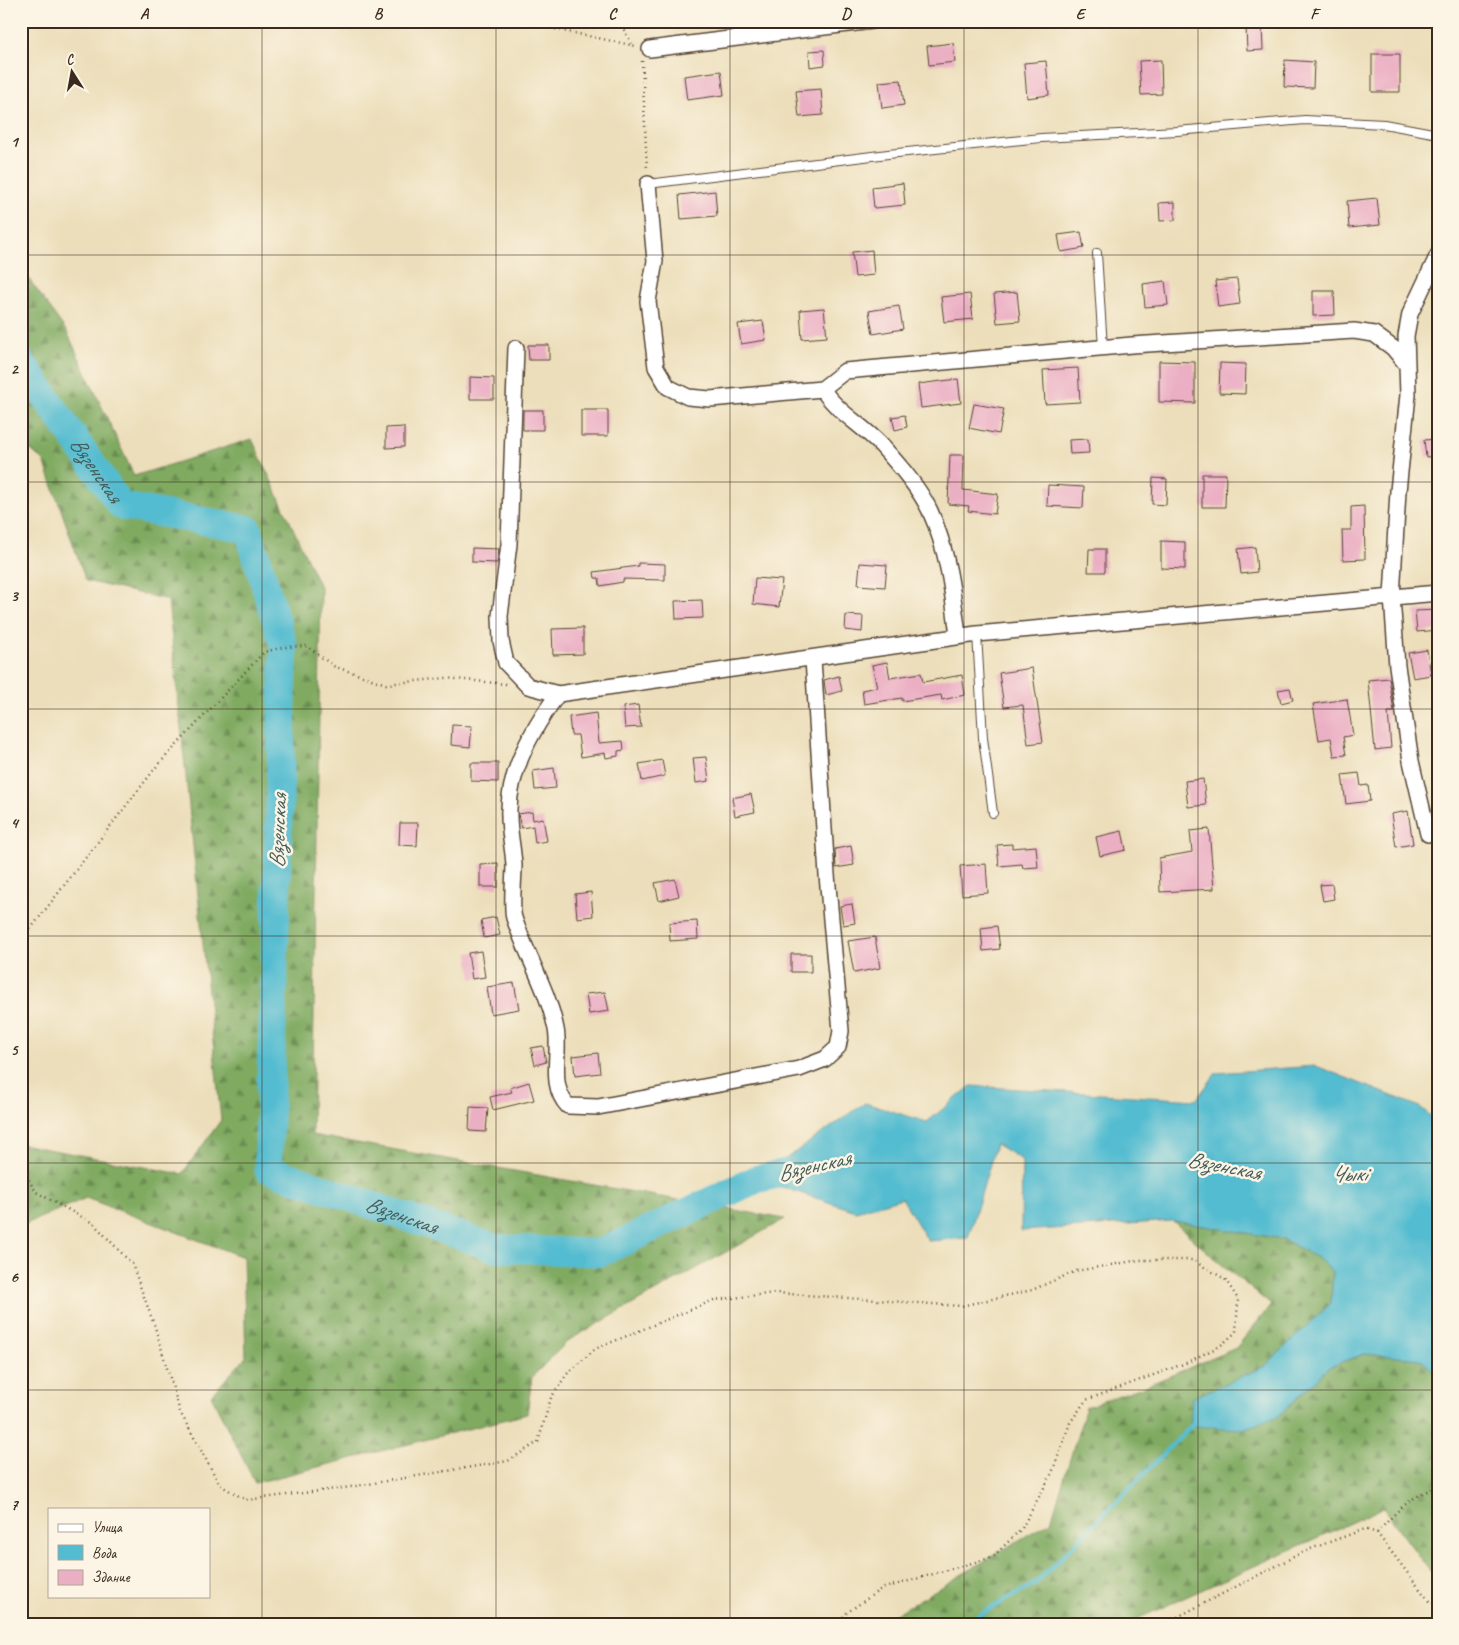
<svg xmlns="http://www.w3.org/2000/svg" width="1459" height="1645" font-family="Caveat,sans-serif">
<defs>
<pattern id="forest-firs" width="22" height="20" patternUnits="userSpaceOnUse" patternTransform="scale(1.25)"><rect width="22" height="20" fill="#7faa61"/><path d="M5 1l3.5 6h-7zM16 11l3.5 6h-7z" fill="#698b4f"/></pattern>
</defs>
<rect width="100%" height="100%" fill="#fcf5e5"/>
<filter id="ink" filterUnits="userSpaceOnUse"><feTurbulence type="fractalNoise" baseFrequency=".02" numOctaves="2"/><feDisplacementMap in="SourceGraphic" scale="10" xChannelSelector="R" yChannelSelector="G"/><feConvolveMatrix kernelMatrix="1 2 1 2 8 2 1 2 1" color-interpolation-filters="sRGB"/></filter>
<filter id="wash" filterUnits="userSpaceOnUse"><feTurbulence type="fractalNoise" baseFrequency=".0096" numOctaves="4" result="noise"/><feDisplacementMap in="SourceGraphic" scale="20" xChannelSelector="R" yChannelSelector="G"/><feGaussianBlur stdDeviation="1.12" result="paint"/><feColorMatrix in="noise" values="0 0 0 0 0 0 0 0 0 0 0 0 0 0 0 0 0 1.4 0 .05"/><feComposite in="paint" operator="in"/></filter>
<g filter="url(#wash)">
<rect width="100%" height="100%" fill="#ecdeba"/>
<path fill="url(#forest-firs)" stroke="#5d6a40" d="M21,268l46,64 67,144 118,-37 69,150 -9,546 473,84 -216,121 -37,37 -5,37 -272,69 -44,-88 35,-38 -3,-100 -157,-59 -65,28v-82l161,30 39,-54 -53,-520 -82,-19 -42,-120 -23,-19z
M1173,1221l110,18 36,20 14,13 -2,31 -66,63 -72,32 86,18 50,-49 35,-13 56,5 18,16v207l-55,-74 -257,116h-247l172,-103 35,-114 62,-22 88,-37 35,-43 -56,-46z"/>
<path fill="#53bcd0" stroke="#477377" d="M1316,1066l104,41 18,15v253l-18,-16 -56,-5 -35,13 -50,49 -36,13 -53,-3 2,-28 73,-32 66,-63 2,-31 -14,-13 -36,-20 -110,-18 -152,10 1,-71 -26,-16 -28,94 -40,3 -26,-43 -46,13 -99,-32 108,-76 62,19 44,-36 225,14 20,-27z"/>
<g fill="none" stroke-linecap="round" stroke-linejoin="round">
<path stroke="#53bcd0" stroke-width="4.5" d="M963,1624l73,-41 158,-160"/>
<path stroke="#53bcd0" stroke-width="28" id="s1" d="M21,361l100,145 127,23 36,118 -16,522 227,79 105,5 157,-74 36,-8"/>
</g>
<g id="blocks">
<path fill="#ebafc4" d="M1262,26l1,24 -16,1 -1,-24z
M953,43l2,19 -26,3 -2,-19z
M824,50l1,15 -15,2 -1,-16z
M1372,54h28v38h-28z
M1161,60l1,34 -21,1 -2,-34z
M1285,60l29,2 -1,26 -29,-1z
M1046,61l3,34 -22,3 -3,-35z
M721,71l3,24 -37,5 -3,-24z
M901,80l3,25 -22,3 -3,-26z
M821,89l2,26 -24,2 -3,-26z
M903,183l2,22 -31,3 -2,-21z
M715,191l2,25 -36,3 -2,-24z
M1377,198l3,27 -31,3 -2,-27z
M1175,202v18l-15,1 -1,-18z
M1081,232l3,16 -23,4 -3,-17z
M872,250l2,25 -19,2 -3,-25z
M1237,279l3,25 -22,3 -3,-26z
M1165,281l3,24 -23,2 -2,-23z
M1313,291h21l1,24 -22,1z
M1017,292l3,29 -23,2 -3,-29z
M970,294l3,25 -29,3 -3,-25z
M899,306l4,23 -30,5 -4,-23z
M824,308l3,29 -25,2 -2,-29z
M763,321l3,19 -25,4 -3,-20z
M528,345h21v15h-20z
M1159,361l36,1v41l-36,-1z
M1220,363l26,1 -1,30 -26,-1z
M1078,368l2,34 -35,2 -2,-34z
M470,377l24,1v21h-24z
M958,379l3,24 -40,5 -3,-24z
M974,404l30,5 -5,25 -30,-6z
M523,410h20v20h-20z
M581,410h27v26h-27z
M905,415l2,12 -12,3 -3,-13z
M404,427v20l-18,1v-20z
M1088,439l1,14 -19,1 -1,-14z
M1438,439v17l-12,1 -2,-17z
M950,455h14l-1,35 35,4 -3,20 -27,-3 1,-5 -21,-2z
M1202,474h24l-1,33h-23z
M1153,478l14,1 -1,26 -14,-1z
M1048,485l36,2 -1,21 -36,-2z
M1364,506l1,53 -22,1 -1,-30h9v-23z
M1161,541l24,1v27l-24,-1z
M1255,547l2,25 -16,2 -3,-25z
M472,548l27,1 -2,14 -25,-1z
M1089,549h16v23h-17z
M638,563l27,1v16l-42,-1v3l-23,4 -1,-8h-4l-1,-6 44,-6z
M860,563l27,2 -2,22 -27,-2z
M755,578l27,2 -3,27 -26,-3z
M702,600l1,18 -27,1 -1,-18z
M1438,610v20l-21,2 -2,-21z
M846,615l17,1 -1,16 -17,-2z
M583,628v26l-30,1 -1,-26z
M1427,650l4,25 -18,3 -5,-25z
M887,662l3,16 31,-5 2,9 39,-7 3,20 -23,5 -1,-5 -39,6v-3l-38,6 -2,-14 15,-3 -5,-22z
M1032,668l11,74 -15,2 -5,-39 -19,2 -5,-34z
M839,676l3,15 -16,4 -2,-15z
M1389,678l5,34h-6l3,36 -16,2 -7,-70z
M1290,688l3,12 -12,3 -3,-13z
M1347,699l6,36 -10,2 3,18 -12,1 -3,-18 -12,2 -6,-36z
M638,705l3,22 -16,1 -2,-21z
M596,713l3,30 24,-2 1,9 -6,1v5l-12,2 -1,-5 -24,4 -3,-22h-7l-2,-18z
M452,725l20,1 -2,21 -19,-2z
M706,757l3,24 -13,2 -3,-25z
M662,760l3,16 -23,5 -3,-17z
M471,763h27v19l-27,-1z
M554,768l2,20 -21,2 -2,-19z
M1359,773l2,13 7,-1 2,16 -24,3 -4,-29z
M1203,779l3,26 -18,2 -3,-26z
M751,794l4,18 -20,4 -3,-18z
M1408,811l5,33 -17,3 -5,-33z
M532,812l1,8 10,-2 4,23 -12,2 -2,-17 -12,2 -3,-14z
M400,823h18l-1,23 -18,-1z
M1209,829l5,60 -54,3 -1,-34 33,-6 -2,-21z
M1122,831l4,19 -26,6 -4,-19z
M1012,844v4l24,-2 2,21 -15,1 -1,-4 -23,2 -2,-21z
M851,846l3,19 -18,3 -1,-19z
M498,863v24h-18v-23z
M986,864l2,29 -26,2 -2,-29z
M675,879l4,17 -20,5 -4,-18z
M1332,884l2,15 -11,2 -3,-16z
M591,892l2,24 -16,2 -2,-24z
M852,904l3,19 -12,2 -3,-19z
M496,917l4,18 -16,3 -3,-18z
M697,921l1,18 -28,2 -1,-18z
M997,926l3,23 -17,2 -2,-23z
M875,937l5,31 -26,5 -6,-32z
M481,951l4,26 -13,2 -4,-26z
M791,954h20v18h-20z
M514,983l5,26 -28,5 -4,-27z
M605,992l4,19 -20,3 -3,-20z
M543,1046l3,16 -11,3 -4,-17z
M598,1053l2,20 -25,3 -2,-20z
M529,1082l5,18 -41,10 -3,-13 22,-5 -2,-4z
M470,1107l18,1 -2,24 -17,-1z"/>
</g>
</g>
<g filter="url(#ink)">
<use href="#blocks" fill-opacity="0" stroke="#564535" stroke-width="1"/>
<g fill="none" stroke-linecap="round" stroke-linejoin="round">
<g stroke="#564535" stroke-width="10">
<path id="lane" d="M648,184l240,-30 153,-16 136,-7 128,-11 79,4 54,10
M1097,253l6,95
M977,634l6,104 10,75"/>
</g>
<g stroke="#564535" stroke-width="18">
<path id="street" d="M650,49l222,-28
M648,184l7,77 -7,40 8,66 12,20 20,10 22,2 112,-10 23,-18 287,-26 222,-14 20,3 19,14 14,17 1,30 -10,96 -6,106 5,69 14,95 17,73
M516,348l-7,196 -9,72 1,25 5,22 22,23 30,8 419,-60 461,-41
M1407,365l-1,-29 4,-22 28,-59
M822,389c16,24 39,35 58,55 17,19 39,43 50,67 18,39 23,83 28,125
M558,694c-25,34 -51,78 -49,122 0,16 4,32 5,49 0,12 -3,44 0,53 13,38 34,72 42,111 5,25 -8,56 12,77l30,1 201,-38 26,-10 13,-12 3,-16 -14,-156 -14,-216"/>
</g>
<path stroke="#564535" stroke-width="2.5" stroke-dasharray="1 4" stroke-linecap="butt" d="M516,21l120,25
M619,21l14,25
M642,61l5,109
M21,941l136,-175 107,-114 20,-5 23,-1 26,20 53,18 60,-6 60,6
M21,1167l15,25 57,31 39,41 23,63 25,85 40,73 26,15 98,-12 164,-27 30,-19 13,-44 16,-24 28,-25 119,-49 62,-7 185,13 71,-16 44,-19 63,-11h53l33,19 13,20 -2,33 -16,14 -34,17 -100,37 -16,23 -18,50 -30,55 -29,29 -112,32 -36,25 -6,10
M1377,1533c18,-20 34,-38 61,-46
M1164,1624l141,-73 60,-22 12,4 52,68 9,4"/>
<use href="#lane" stroke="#fff" stroke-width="8"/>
<use href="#street" stroke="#fff" stroke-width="15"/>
</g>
</g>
<path fill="none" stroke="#3b2a1e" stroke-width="1" stroke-opacity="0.55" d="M262,21v1603M496,21v1603M730,21v1603M964,21v1603M1198,21v1603M21,255h1417M21,482h1417M21,709h1417M21,936h1417M21,1163h1417M21,1390h1417"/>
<g text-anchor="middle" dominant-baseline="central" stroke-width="5" stroke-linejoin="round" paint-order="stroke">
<g font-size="22" font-style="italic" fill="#435d5c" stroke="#fcf5e5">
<text stroke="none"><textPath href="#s1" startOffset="132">Вязенская</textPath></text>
<text transform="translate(278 831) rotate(-88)">Вязенская</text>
<text transform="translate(814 1166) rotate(-13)">Вязенская</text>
<text transform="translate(1224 1166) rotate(11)">Вязенская</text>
<text x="1349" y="1174">Чыкі</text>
<text stroke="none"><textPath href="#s1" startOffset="1092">Вязенская</textPath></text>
</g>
</g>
<rect width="1459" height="1645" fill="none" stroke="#fcf5e5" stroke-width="55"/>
<rect x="48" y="1508" width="162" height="90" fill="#fcf5e5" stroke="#afa495"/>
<rect x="58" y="1524" width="25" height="8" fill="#ffffff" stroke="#afa495"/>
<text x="92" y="1532" font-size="15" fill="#3b2a1e">Улица</text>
<rect x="58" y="1545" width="25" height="15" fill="#53bcd0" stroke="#afa495"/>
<text x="92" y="1558" font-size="15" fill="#3b2a1e">Вода</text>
<rect x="58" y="1570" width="25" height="15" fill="#ebafc4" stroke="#afa495"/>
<text x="92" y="1582" font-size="15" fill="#3b2a1e">Здание</text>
<g transform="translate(72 72) rotate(349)" stroke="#fcf5e5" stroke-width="4" paint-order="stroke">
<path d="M0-4L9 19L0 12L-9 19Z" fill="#3b2a1e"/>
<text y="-8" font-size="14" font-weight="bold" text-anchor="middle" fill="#3b2a1e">С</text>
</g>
<rect x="28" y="28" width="1404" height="1590" fill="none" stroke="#3b2a1e" stroke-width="2"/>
<g font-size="16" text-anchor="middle" font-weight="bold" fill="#3b2a1e">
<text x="144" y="19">A</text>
<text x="378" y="19">B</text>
<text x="612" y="19">C</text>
<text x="846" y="19">D</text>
<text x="1080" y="19">E</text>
<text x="1314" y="19">F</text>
<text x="14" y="147">1</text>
<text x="14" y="374">2</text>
<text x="14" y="601">3</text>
<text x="14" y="828">4</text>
<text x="14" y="1055">5</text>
<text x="14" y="1282">6</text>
<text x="14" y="1510">7</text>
</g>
</svg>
